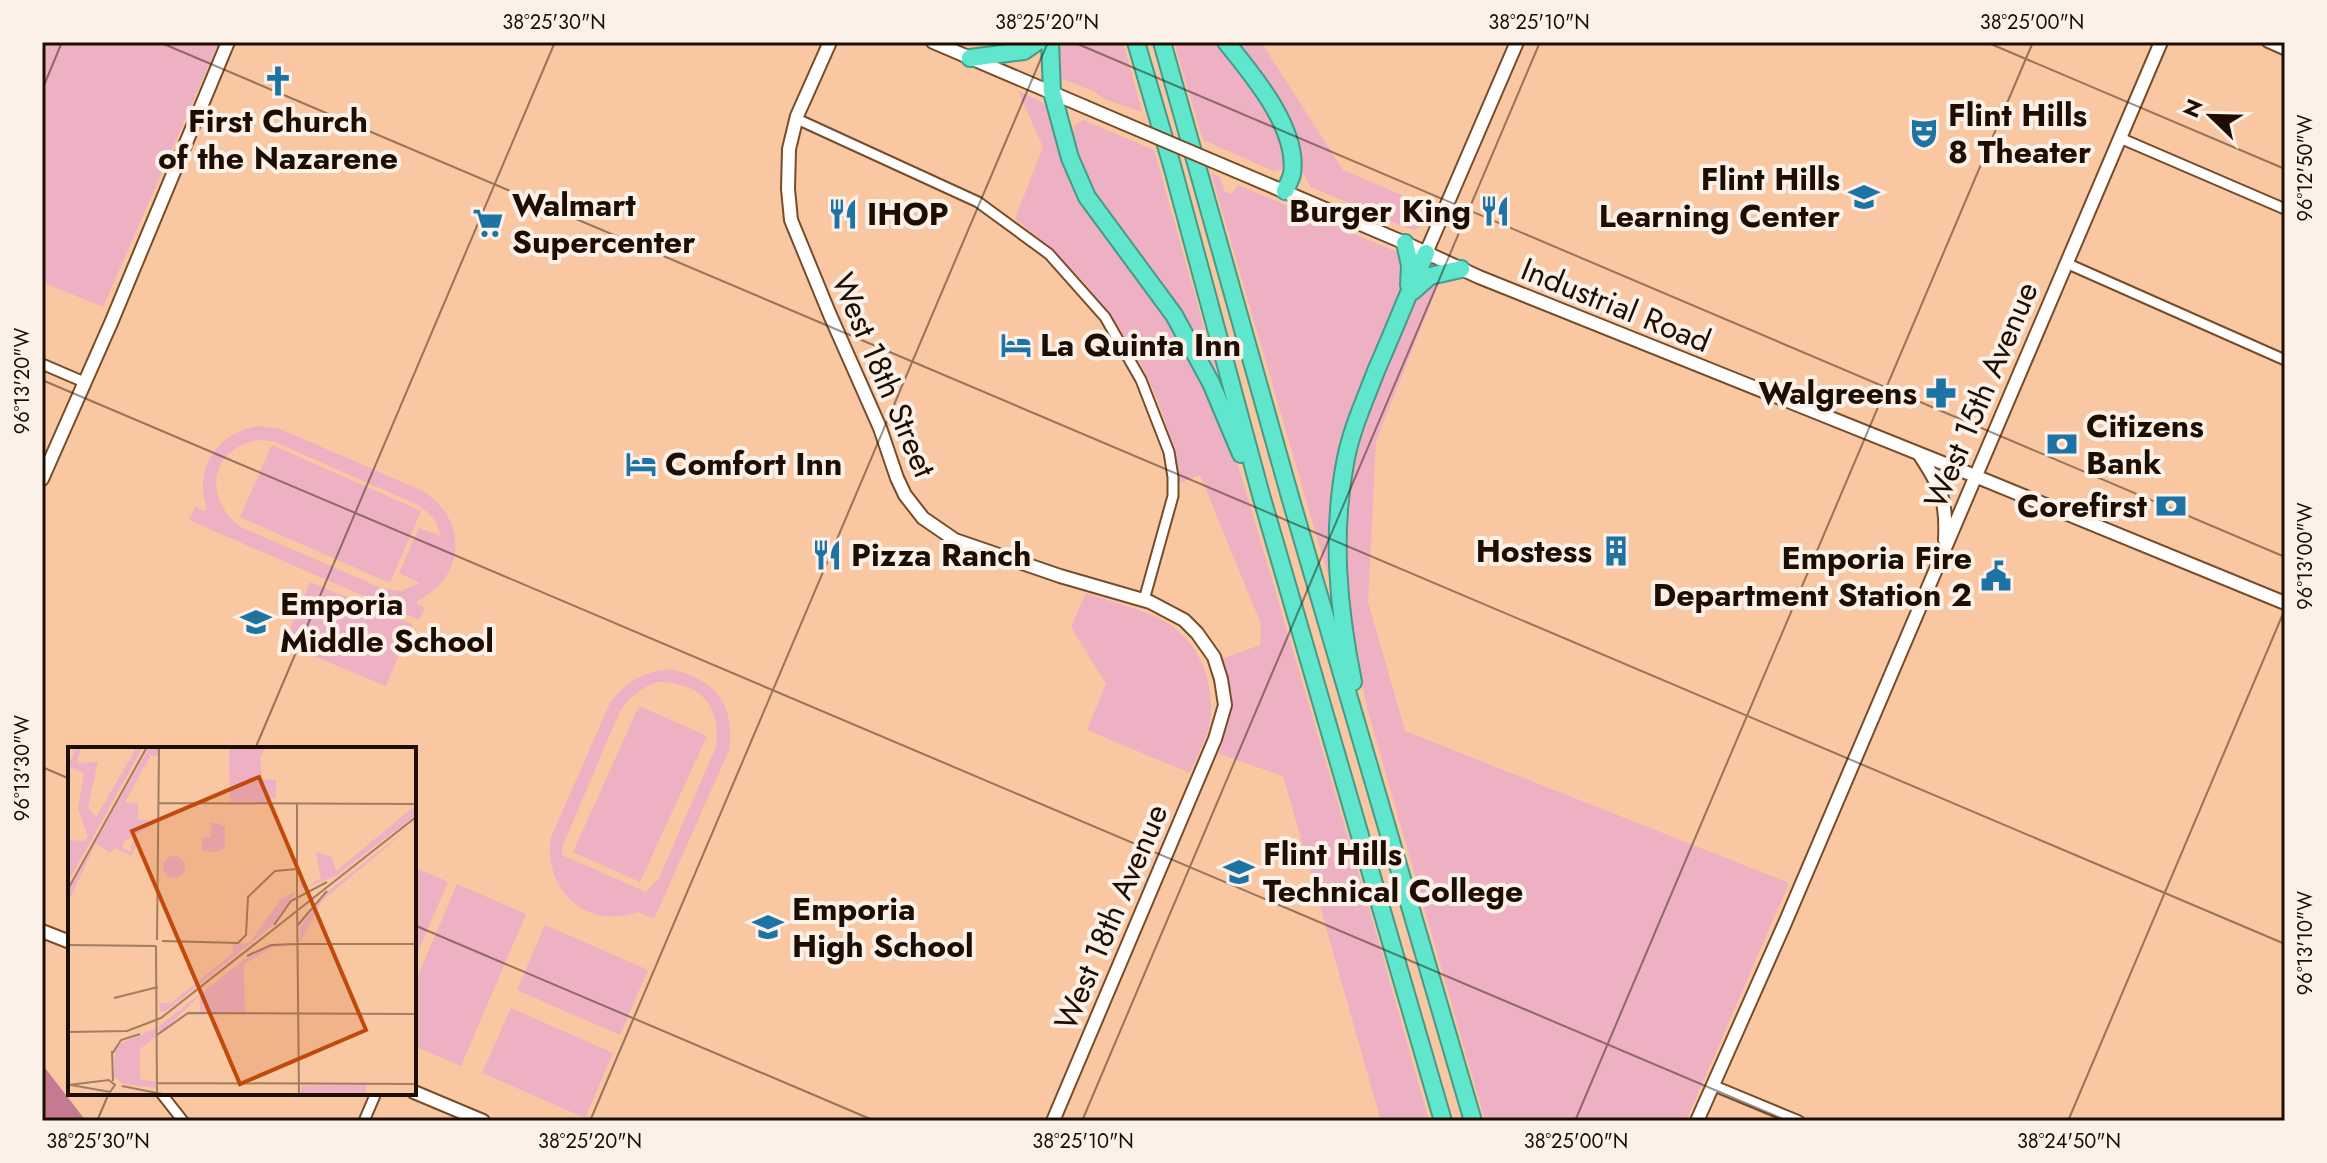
<svg xmlns="http://www.w3.org/2000/svg" width="2327" height="1163" font-family="Jost,sans-serif">
<rect width="100%" height="100%" fill="#f9c7a1"/>
<path fill="#edb1c3" fill-rule="evenodd" d="M42,42h177l-116,265 -61,-25z
M1054,42h69l19,70 -38,-13 -9,-7 -40,-16z
M1174,42h47l60,88 5,28 -5,11 -7,2 -71,-31z
M1237,42h24l82,128 91,39 -7,15h-4l-9,6 -4,-1 -99,-42 -9,-16c6,-42 -39,-99 -65,-129z
M1018,91l22,10 10,8 10,43 12,31 16,29 85,111 49,99 20,56 133,451 54,192h-48l-98,-345 -64,-22c11,-35 13,-59 2,-95l39,-14 1,-21 -61,-149 -21,8c-14,-108 -79,-199 -164,-264l28,-72z
M1083,120l71,30 63,223 -4,1 -117,-173 -25,-61 4,-15z
M1211,173l9,4 5,15 6,2 7,-9 162,68c13,28 -21,90 -32,117 -26,63 -28,134 -37,201l-4,1z
M1440,280l-64,161 -8,161 37,129 384,152 -103,238h-201l-117,-410c-19,-82 -33,-166 -16,-249 9,-42 28,-82 44,-121 9,-22 17,-57 44,-61z
M259,426l21,3 141,61c47,28 46,87 -4,111v3l8,4 -6,12 -230,-100 6,-13 9,4 3,-2c-14,-40 10,-77 52,-83zM261,440l14,2 141,62c13,8 22,17 25,32l-22,-8 -20,45 21,10 -19,8 -20,-3 -142,-62c-38,-31 -27,-80 22,-86z
M272,445l149,66 -31,72 -150,-66z
M310,582l102,42 -26,62 -102,-42z
M1086,593c25,9 53,15 76,27 38,20 55,65 47,107 -4,15 -13,31 -19,46l-103,-43 19,-46 -35,-57z
M669,669c46,10 66,33 60,81l-75,169 -16,-7c-53,18 -95,-22 -87,-75l60,-136c17,-20 32,-29 58,-32zM658,682c41,0 64,23 58,65l-57,131 -13,14 -84,-37v-8l58,-136c10,-15 21,-23 38,-29z
M639,706l68,30 -67,146 -67,-30z
M414,867l34,15 -34,79z
M457,884l69,30 -65,152 -47,-20v-61z
M545,925l103,45 -28,65 -103,-45z
M511,1008l102,45 -28,65 -103,-45z"/>
<path fill="#c57a92" d="M42,1064l44,57h-44z"/>
<g fill="none" stroke-linecap="round" stroke-linejoin="round">
<g stroke="#774d29" stroke-width="13">
<path id="street" d="M2267,42l18,8
M797,119l181,83 71,52 56,63 36,63 28,72 4,25v19l-29,104
M2120,138l165,71
M2066,263l219,97
M42,364l42,18
M1712,1085l87,36
M161,1093l22,28
M364,1121l12,-28"/>
</g>
<g stroke="#774d29" stroke-width="16">
<path id="secondary" d="M830,42l-33,74 -8,33 -1,40 3,31 39,95 50,113 17,50 8,17 18,23 32,22 105,36 90,26 34,18 13,13 17,24 7,22 4,26 -10,34 -162,382
M933,42l190,81
M1236,171l169,72 74,34 496,199 310,127
M1426,253l91,-211
M1919,454c22,33 28,46 26,86
M42,479l69,-156 117,-281
M42,931l28,11
M414,1092l69,29
M1697,1121l88,-198 376,-881"/>
</g>
<g stroke="#489a86" stroke-width="20">
<path id="highway" d="M1050,42l2,50 18,66 17,39 87,118 37,68 30,71
M1136,42l37,127 88,326 182,626
M1162,42l129,458 182,621
M1226,42c26,32 73,87 66,132 -1,5 -5,12 -7,17
M970,58l54,-7 13,-9
M1405,243l5,22 -1,20
M1413,291l17,-15 31,-7
M1353,682c-15,-74 -22,-149 -7,-224 6,-30 19,-58 30,-87 17,-39 33,-79 50,-118"/>
</g>
<use href="#street" stroke="#fff" stroke-width="9"/>
<use href="#secondary" stroke="#fff" stroke-width="12"/>
<use href="#highway" stroke="#5fe6cd" stroke-width="16"/>
<g stroke="#774d29" stroke-width="16" stroke-linecap="butt">
<path id="secondary-bridge" d="M1123,123l113,48"/>
</g>
<use href="#secondary-bridge" stroke="#fff" stroke-width="12"/>
</g>
<path fill="none" stroke="#1e0e02" stroke-width="2" stroke-opacity="0.45" d="M159,42l2126,902M1073,42l1212,515M1986,42l299,127M42,90l20,-48M42,380l1746,741M255,749l300,-707M42,767l28,12M414,925l461,196M97,1121l12,-28M590,1121l458,-1079M1082,1121l458,-1079M1575,1121l458,-1079M2068,1121l217,-512"/>
<defs>
<g id="church-bare" transform="scale(2.4)"><path d="M-1.2-6h2.4v3.5h3.3v2.4h-3.3V6h-2.4V-.1h-3.3v-2.4h3.3Z" fill="#1d74a4" stroke="#fbf1e9" stroke-width="2.5" paint-order="stroke"/></g>
<g id="theatre-bare" transform="scale(2.4)"><path d="M-5-5.5Q0-4 5-5.5V0Q5 5 0 6Q-5 5-5 0ZM-3.3-2.5H-1v1.5H-3.3ZM1-2.5H3.3v1.5H1ZM-2.8 1Q0 5.5 2.8 1Z" fill="#1d74a4" stroke="#fbf1e9" stroke-width="2.5" paint-order="stroke"/></g>
<g id="school-bare" transform="scale(2.4)"><path d="M0-5L7-2L0 1L-7-2ZM-4 1L0 2.5L4 1V4Q0 6-4 4Z" fill="#1d74a4" stroke="#fbf1e9" stroke-width="2.5" paint-order="stroke"/></g>
<g id="restaurant-bare" transform="scale(2.4)"><path d="M-5-6h1v4h1v-4h1v4h1v-4h1v5L-1.5 .5V6h-2V.5L-5-1ZM5-6V6H3V1.5H1.5Q1.5-4 5-6Z" fill="#1d74a4" stroke="#fbf1e9" stroke-width="2.5" paint-order="stroke"/></g>
<g id="supermarket-bare" transform="scale(2.4)"><path d="M-6-5.5h2.5l.6 2H6L4.5 2H-2.5L-4.4-4H-6ZM-1.5 3.2a1.3 1.3 0 1 0 .1 0ZM3 3.2a1.3 1.3 0 1 0 .1 0Z" fill="#1d74a4" stroke="#fbf1e9" stroke-width="2.5" paint-order="stroke"/></g>
<g id="hotel-bare" transform="scale(2.4)"><path d="M-6-4.5h1.5V1H6V5H4.5V3h-9V5H-6ZM-4 0a1.8 1.8 0 1 1 3.6 0ZM.5 0V-2.5h3Q6-2.5 6 0Z" fill="#1d74a4" stroke="#fbf1e9" stroke-width="2.5" paint-order="stroke"/></g>
<g id="pharmacy-bare" transform="scale(2.4)"><path d="M-2-6h4v4h4v4h-4v4h-4v-4h-4v-4h4Z" fill="#1d74a4" stroke="#fbf1e9" stroke-width="2.5" paint-order="stroke"/></g>
<g id="bank-bare" transform="scale(2.4)"><path d="M-6-4H6V4H-6ZM0-2.3a2.3 2.3 0 1 0 0 4.6a2.3 2.3 0 1 0 0-4.6Z" fill="#1d74a4" stroke="#fbf1e9" stroke-width="2.5" paint-order="stroke"/></g>
<g id="building-bare" transform="scale(2.4)"><path d="M-4-6H4V6H1V3H-1V6H-4ZM-2.5-4.3h1.7v1.8h-1.7ZM.8-4.3h1.7v1.8H.8ZM-2.5-1h1.7V.8h-1.7ZM.8-1h1.7V.8H.8Z" fill="#1d74a4" stroke="#fbf1e9" stroke-width="2.5" paint-order="stroke"/></g>
<g id="civic-bare" transform="scale(2.4)"><path d="M-.6-6.5H3V-4.5H.6V-3L4-1V1h2V6H-6V1h2V-1L-.6-3ZM-1.2 2.5V6h2.4V2.5Z" fill="#1d74a4" stroke="#fbf1e9" stroke-width="2.5" paint-order="stroke"/></g>
<g id="university-bare" transform="scale(2.4)"><path d="M0-5L7-2L0 1L-7-2ZM-4 1L0 2.5L4 1V4Q0 6-4 4Z" fill="#1d74a4" stroke="#fbf1e9" stroke-width="2.5" paint-order="stroke"/></g>
</defs>
<g fill-rule="evenodd">
<use href="#church-bare" x="278" y="81"/>
<use href="#theatre-bare" x="1924" y="133"/>
<use href="#school-bare" x="1864" y="197"/>
<use href="#restaurant-bare" x="1495" y="211"/>
<use href="#restaurant-bare" x="843" y="214"/>
<use href="#supermarket-bare" x="488" y="223"/>
<use href="#hotel-bare" x="1016" y="345"/>
<use href="#pharmacy-bare" x="1941" y="393"/>
<use href="#bank-bare" x="2062" y="444"/>
<use href="#hotel-bare" x="641" y="464"/>
<use href="#bank-bare" x="2171" y="506"/>
<use href="#building-bare" x="1616" y="551"/>
<use href="#restaurant-bare" x="827" y="555"/>
<use href="#civic-bare" x="1996" y="576"/>
<use href="#school-bare" x="256" y="622"/>
<use href="#university-bare" x="1239" y="872"/>
<use href="#school-bare" x="768" y="927"/>
</g>
<g text-anchor="middle" dominant-baseline="central" stroke-width="8" stroke-linejoin="round" paint-order="stroke">
<g font-size="32" font-weight="bold" fill="#1e0e02" stroke="#fbf1e9" text-anchor="start">
<text x="1948" y="115">Flint Hills<tspan x="1948" dy="37">8 Theater</tspan></text>
<text x="278" y="121" text-anchor="middle">First Church<tspan x="278" dy="37">of the Nazarene</tspan></text>
<text x="1840" y="179" text-anchor="end">Flint Hills<tspan x="1840" dy="37">Learning Center</tspan></text>
<text x="512" y="205">Walmart<tspan x="512" dy="37">Supercenter</tspan></text>
<text x="1471" y="211" text-anchor="end">Burger King</text>
<text x="867" y="214">IHOP</text>
<text x="1040" y="345">La Quinta Inn</text>
<text x="1917" y="393" text-anchor="end">Walgreens</text>
<text x="2086" y="426">Citizens<tspan x="2086" dy="37">Bank</tspan></text>
<text x="665" y="464">Comfort Inn</text>
<text x="2147" y="506" text-anchor="end">Corefirst</text>
<text x="1592" y="551" text-anchor="end">Hostess</text>
<text x="851" y="555">Pizza Ranch</text>
<text x="1972" y="558" text-anchor="end">Emporia Fire<tspan x="1972" dy="37">Department Station 2</tspan></text>
<text x="280" y="604">Emporia<tspan x="280" dy="37">Middle School</tspan></text>
<text x="1263" y="854">Flint Hills<tspan x="1263" dy="37">Technical College</tspan></text>
<text x="792" y="909">Emporia<tspan x="792" dy="37">High School</tspan></text>
</g>
<g font-size="32" fill="#1e0e02" stroke="#fbf1e9">
<text transform="translate(1616 305) rotate(22)">Industrial Road</text>
<text transform="translate(884 375) rotate(67)">West 18th Street</text>
<text transform="translate(1981 395) rotate(-67)">West 15th Avenue</text>
<text transform="translate(1111 917) rotate(-67)">West 18th Avenue</text>
</g>
</g>
<g transform="translate(68 747)">
<rect width="348" height="348" fill="#f9c7a1"/>
<path d="M9,0h4l-4,16 21,-1 -10,45 8,10 41,-70h6l-75,135v-42l17,1 3,-5 -10,-27 6,-35 -16,-9zM90,0v9l-7,-1 -26,47 13,1v16l20,3 -35,20 -1,6 9,4 1,-10 7,-1 -8,15 -16,-8 -5,5 -14,-10 -28,60v-12l81,-143zM198,0l-6,11 2,21 14,1v18h-6l2,5 -42,-1 -1,-54zM348,58v10l-80,61 -35,13 -1,-16 5,14 16,-8 -5,-27 16,5 4,14zM143,75l14,4v21l-6,5 -17,-1v-13l9,-1zM348,75l-94,79 -22,42v-16l27,-35zM95 120a11 11 0 1 1 22 0a11 11 0 1 1-22 0ZM228,145l-25,35 -106,85 -5,-1 -1,-8h12l62,-50v-9l16,-1 33,-45zM206,198l21,2h-21l-30,17 1,48h-45v-17l-40,39 -1,-8 86,-67zM88,281v8l-16,13v30l16,3 -1,6 -32,-4 -9,-8 1,-30zM298,338v10h-65v-9z" fill="#edb1c3"/>
<path fill="none" stroke="#a17d61" stroke-width="2" d="M91,56l257,1M229,57v92M0,142l79,-142M229,149l2,199M206,178l17,-24 36,-19M229,179l30,-35M89,193l2,-193M94,194l76,2 8,-8 2,-38 27,-26 22,-2M229,197h119M0,198l88,1M88,199l1,148M179,209l24,-11 26,-1M46,251l44,-11M0,285l59,-1 34,-13 255,-201M89,288l31,-22 228,1M44,304l1,30M44,307l9,-14 19,-6M89,336l259,1M0,338l41,-5 6,5 -5,7 -39,-7M54,339l45,9"/>
<path fill="#c04a0a" fill-opacity="0.15" stroke="#c04a0a" stroke-width="4" d="M191,30l107,253 -126,54 -108,-253z"/>
<rect width="348" height="348" fill="none" stroke="#1e0e02" stroke-width="4"/>
</g>
<rect width="2327" height="1163" fill="none" stroke="#fbf1e9" stroke-width="88"/>
<g transform="translate(2211 116) rotate(293)" stroke="#fbf1e9" stroke-width="6" paint-order="stroke">
<path d="M0-6L14 30L0 20L-14 30Z" fill="#1e0e02"/>
<text y="-12" font-size="22" font-weight="bold" text-anchor="middle" fill="#1e0e02">N</text>
</g>
<rect x="44" y="44" width="2239" height="1075" fill="none" stroke="#1e0e02" stroke-width="3"/>
<g font-size="20" text-anchor="middle" fill="#1e0e02">
<text x="554" y="29">38°25'30"N</text>
<text x="1047" y="29">38°25'20"N</text>
<text x="1539" y="29">38°25'10"N</text>
<text x="2032" y="29">38°25'00"N</text>
<text transform="translate(2305 168) rotate(-90)" y="7">96°12'50"W</text>
<text transform="translate(22 381) rotate(-90)" y="7">96°13'20"W</text>
<text transform="translate(2305 556) rotate(-90)" y="7">96°13'00"W</text>
<text transform="translate(22 768) rotate(-90)" y="7">96°13'30"W</text>
<text transform="translate(2305 943) rotate(-90)" y="7">96°13'10"W</text>
<text x="98" y="1148">38°25'30"N</text>
<text x="590" y="1148">38°25'20"N</text>
<text x="1083" y="1148">38°25'10"N</text>
<text x="1576" y="1148">38°25'00"N</text>
<text x="2069" y="1148">38°24'50"N</text>
</g>
</svg>
